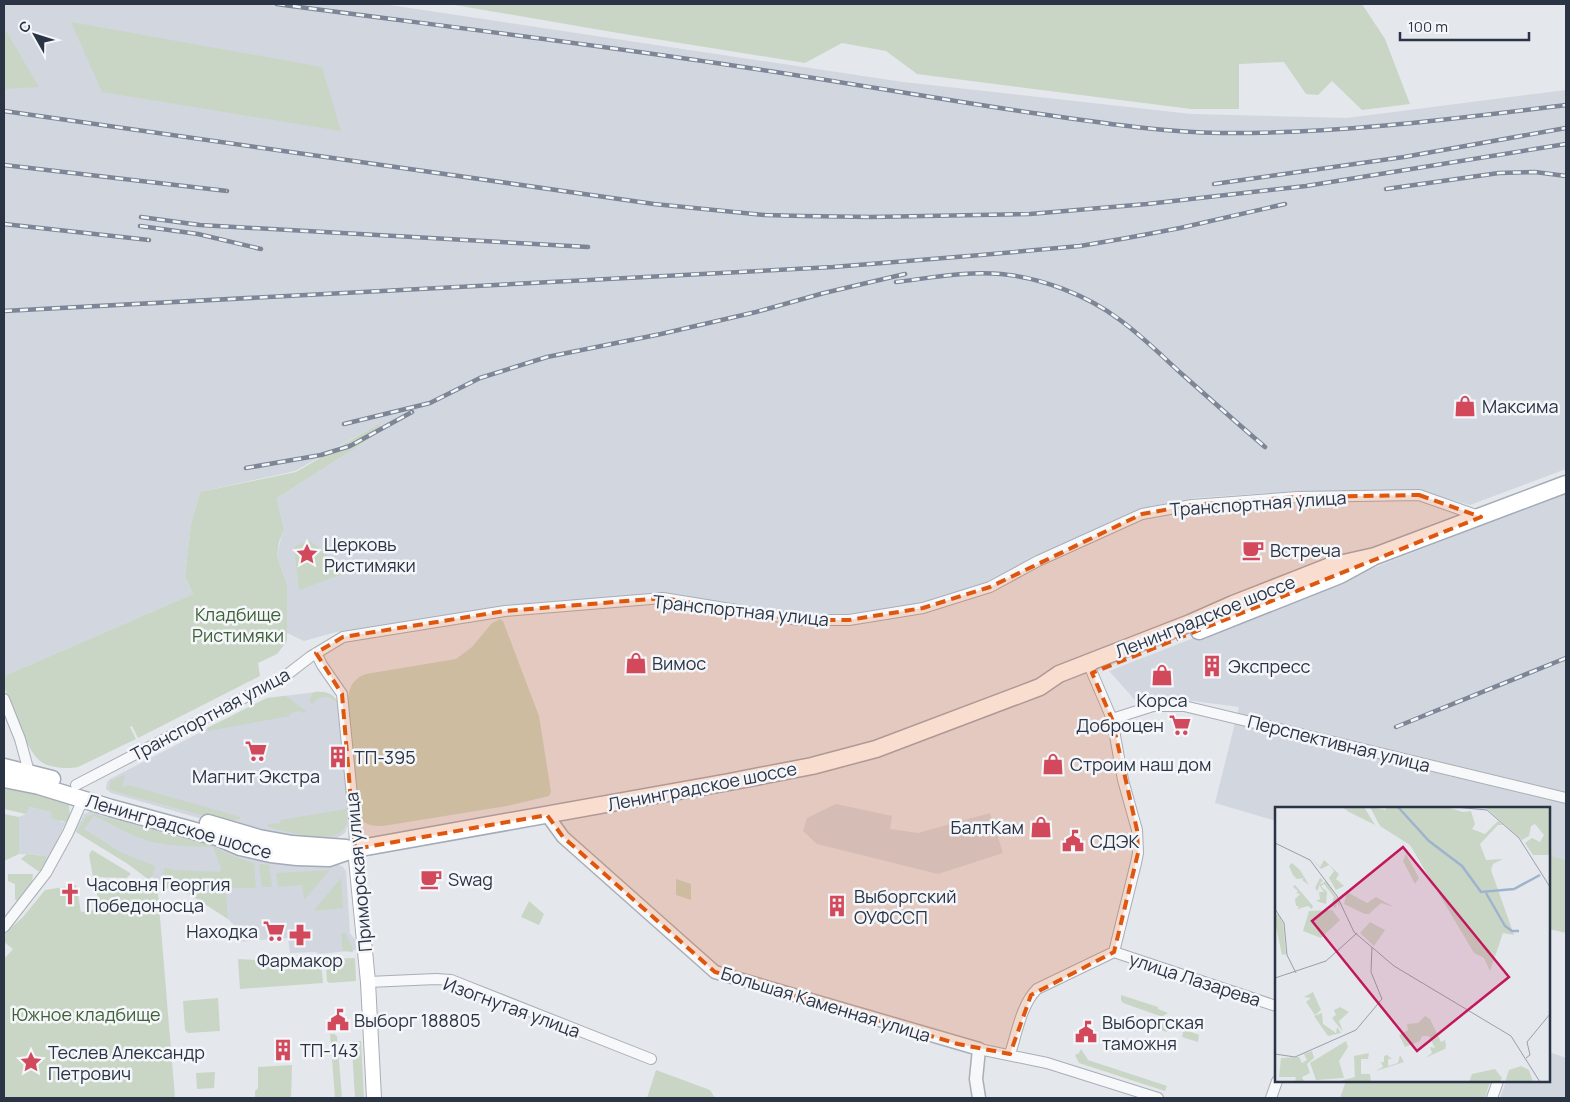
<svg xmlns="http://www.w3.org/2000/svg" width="1570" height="1102" font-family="Manrope,sans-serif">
<rect width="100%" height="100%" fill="#e4e7ec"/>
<path fill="#d2d6de" d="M4,4h379l520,78 288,32 156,4 219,-28v379l-96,36 -49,-14h-123l-104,7 -55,11 -103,48 -49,25 -63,20 -76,14 -47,-1 -137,-21 -160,13 -168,25 -32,9 -17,-8v-48l-10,-29 3,-14 4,-12 -7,-32 105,-67 -2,-8 -85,48 -95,21 -9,32 -6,52 8,18 -189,82z
M1566,493v367l-17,-5v-47h-273v13l-61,-18 24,-96 -76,-10 -27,4 -27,-30z
M317,692l11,1 11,9 11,119 -5,12 -9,6 -23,2 -77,-17 -9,2 -116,-33 -5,-4 1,-7 3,-3 157,-81z
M836,804l56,12 -2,13 28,4 72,-20 13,40 -65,21 -121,-30 -14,-13 4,-13z
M30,807l21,5 10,10h5l-18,38 -7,-5 -22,-1v-37l7,-3z
M91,811l95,25 31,10 16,8 24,6 22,3h51l12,3 4,5 4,62 6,8v9l-36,4 -5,-2 -25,1 -2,-15 -53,4 -1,-17 -6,-6 -37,-24 -28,-8 -11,-10 -4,2 -20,-15 -53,-33 9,-17z
M1549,1052l17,6v40h-66l6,-17h43z"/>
<path fill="#c9d6c5" d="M449,4h913l23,35 25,65 -48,6 -30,-29 -14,14 -12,-1 -22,-32 -45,2v45h-48l-274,-35 -31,-23 -44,-8 -37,20 -187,-30z
M71,22l251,45 19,64 -239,-39z
M6,31l33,56 -35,2v-57z
M380,423l2,8 -105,67 7,32 -5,12 -2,14 10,29v56l-10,13 -19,9 2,13 -122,62 -6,-12 -2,1 6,12 -58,28c-10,2 -26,1 -35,-4 -17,-10 -31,-57 -39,-76v-11l189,-82 -8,-18 6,-52 9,-32 96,-20z
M309,540l39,32 -49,18 -5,-43z
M500,619l3,2 36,95 12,76 -2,4 -42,10 -124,20c-12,0 -19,-1 -25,-11l-10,-111c0,-15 4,-25 18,-30l90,-15 16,-12 20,-24z
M314,692c11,-1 21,1 24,12 -8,-10 -18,-9 -26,0l-3,-4z
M286,696l20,15 -1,1 -3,1 -1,-2 -11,2v3l-82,15 -1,-3 60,-30z
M125,775l-3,11 4,1 2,-2 112,32v2l-13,3 -117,-32 -1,-3 2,-6z
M4,787l10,1 50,13 5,4 1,14 -4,3 -14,-3 -1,-7 -21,-5 -4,7 -22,-5z
M347,809c0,7 1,14 -3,20 -12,17 -58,2 -76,-2v-3l12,-1v-3z
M4,814l15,3v37l-15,7z
M93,814l120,32 17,9 24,8 2,25h-73l-5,3 -15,-4 1,-19 10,2 46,2 1,-4 -8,-21c-25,-1 -50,0 -73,-9 -16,-6 -30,-15 -46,-22l-10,13 36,23 35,14 -2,9 -5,4 -20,-15 -52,-32 10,-15z
M92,850l38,23v2l-4,3 -33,-1 -4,-22z
M27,854l18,2 3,4 -6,11h-4l-17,-12z
M1549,855l17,5v73l-17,-4z
M260,864l9,1 3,22h-10l-3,-21z
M330,870l-26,30 -2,-15 -24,2 -2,-14z
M8,874h25l-1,8 -15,19 -2,-2v-15l-7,-3z
M341,878l2,30 -27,3 -1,-2z
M676,879l15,5v16l-15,-5z
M76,885l5,27 18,-3 -3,-23c19,1 45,-3 62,7l17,205h-171v-139l9,-10 -9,-7v-8l19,-17 22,-27z
M191,893h33l2,1 2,25 -37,-24z
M529,901l15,13 -5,11 -18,-8z
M341,933h5c1,8 7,11 7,19l-10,-1z
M355,958l1,23 -27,2 -2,-2 -1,-19 2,-3z
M238,959l83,5 2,19 -83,6z
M1121,995l37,12v2l10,4 -5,3h-3l-37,-13 -2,-3z
M218,998l2,33 -32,2 -3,-3 -2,-29z
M1147,1020l22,6 -2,6 -21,-7z
M1186,1030l13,5 -1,7 -16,-5 1,-5z
M330,1034h4l3,2 5,62h-7z
M354,1041h7l3,57h-9l-3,-50 -5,-5z
M1081,1049l7,11 79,26 -2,5 -86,-28 -4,-8 4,-2z
M292,1065l-1,33h-36v-7l3,-3v-21z
M656,1070l54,20 5,8h-68z
M215,1072l-1,16 -17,1 -1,-16z
M1346,1081h144l-5,17h-145z"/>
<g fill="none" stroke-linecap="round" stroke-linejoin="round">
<g stroke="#a9aeb7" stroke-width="12">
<path id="minor" d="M316,653l6,12 20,29 12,122 1,33
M4,699l16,40 9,33
M1112,719l41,-13h31l382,92
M76,785l208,-108 26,-20 33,-20 162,-26 158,-13 136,22h50l74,-12 67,-21 48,-26 104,-47 50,-9 105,-8 122,-2 60,21
M4,927l42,-54 22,-40 15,-34
M1114,952l162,54
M368,982l68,-3 15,1 200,79
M979,1049l68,14 111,35
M1010,1054c7,-21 11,-49 27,-65l77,-37 22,-89 2,-10 -1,-23 -14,-50 -11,-61 -24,-56
M1271,1098l6,-17
M1492,1098l6,-17"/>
</g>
<g stroke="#a9aeb7" stroke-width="15">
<path id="tertiary" d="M547,815l16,22 152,135 264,77 -3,30 3,19"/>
</g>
<g stroke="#a9aeb7" stroke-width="16">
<path id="secondary" d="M355,849l13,133 6,116"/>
</g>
<g stroke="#a3abb8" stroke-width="19">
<path id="primary" d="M1199,631l141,-56 35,-19 191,-72
M4,767l48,12
M4,779l35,7 72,22 106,29 23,10 31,7 26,3 32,1 26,-9 374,-67 83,-16 64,-17 164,-62 19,-13 131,-51 43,-19 97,-38 45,-10
M208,823l51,15 33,6 54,4"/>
</g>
<use href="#minor" stroke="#f7f8fa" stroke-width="10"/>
<use href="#tertiary" stroke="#f7f8fa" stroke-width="12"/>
<use href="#secondary" stroke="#fff" stroke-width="14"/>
<use href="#primary" stroke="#fff" stroke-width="16"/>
<g stroke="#7d8696" stroke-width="4.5">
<path id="rail" d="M277,4c157,21 315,40 472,64 95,14 189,31 284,45 63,9 125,19 188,20 116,1 231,-14 345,-28
M4,111l650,93 111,11 38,1 68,1 159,-3 117,-10 159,-18 260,-42
M4,165l223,26
M1214,184l190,-27 162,-29
M1386,189l113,-16 36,-1 31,4
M141,217l59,8 388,22
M4,224l145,16
M140,226l58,8 63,15
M896,282c34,-4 70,-11 105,-8 41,4 86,21 119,46 22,16 42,36 63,55 27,24 54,48 82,72
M4,311l829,-44 148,-12 99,-9 47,-8 53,-10 105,-24
M344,424l86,-21 50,-25 67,-21 114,-23 95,-22 68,-19 81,-19
M246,468l75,-13 29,-9 62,-34
M1396,727l170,-69"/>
</g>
<use href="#rail" stroke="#f4f6f9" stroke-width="2.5" stroke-dasharray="8" stroke-linecap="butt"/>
</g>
<path fill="#df570f" fill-opacity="0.2" stroke="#df570f" stroke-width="4" stroke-dasharray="10 6" stroke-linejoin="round" d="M1419,495l62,22 -389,156 20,46 25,111 1,23 -24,99 -83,43 -21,59 -52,-10 -243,-72 -152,-135 -16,-22 -192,34 -13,-155 -26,-41 27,-16 162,-26 158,-13 136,22h50l74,-12 67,-21 152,-73 50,-9 105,-8z"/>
<defs>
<g id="shop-bare" transform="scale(1.725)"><path d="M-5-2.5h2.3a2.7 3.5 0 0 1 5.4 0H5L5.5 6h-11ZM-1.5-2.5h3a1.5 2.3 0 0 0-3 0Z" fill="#d1495b" stroke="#f4f6f9" stroke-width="2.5" paint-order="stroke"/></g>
<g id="cafe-bare" transform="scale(1.725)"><path d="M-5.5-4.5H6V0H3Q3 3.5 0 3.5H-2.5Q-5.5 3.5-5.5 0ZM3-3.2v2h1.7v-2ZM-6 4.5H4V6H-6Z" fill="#d1495b" stroke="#f4f6f9" stroke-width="2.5" paint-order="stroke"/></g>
<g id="sight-bare" transform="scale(1.725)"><path d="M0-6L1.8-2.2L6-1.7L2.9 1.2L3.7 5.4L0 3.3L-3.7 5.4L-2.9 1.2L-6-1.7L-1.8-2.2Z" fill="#d1495b" stroke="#f4f6f9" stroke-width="2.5" paint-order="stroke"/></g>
<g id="building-bare" transform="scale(1.725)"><path d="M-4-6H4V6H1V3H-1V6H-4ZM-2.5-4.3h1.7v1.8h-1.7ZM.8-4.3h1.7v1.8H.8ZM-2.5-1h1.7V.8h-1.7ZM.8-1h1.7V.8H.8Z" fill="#d1495b" stroke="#f4f6f9" stroke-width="2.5" paint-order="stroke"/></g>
<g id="supermarket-bare" transform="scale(1.725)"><path d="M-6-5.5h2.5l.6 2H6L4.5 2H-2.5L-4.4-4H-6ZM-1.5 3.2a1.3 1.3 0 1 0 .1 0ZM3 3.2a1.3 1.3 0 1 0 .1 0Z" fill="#d1495b" stroke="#f4f6f9" stroke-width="2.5" paint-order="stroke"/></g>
<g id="civic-bare" transform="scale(1.725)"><path d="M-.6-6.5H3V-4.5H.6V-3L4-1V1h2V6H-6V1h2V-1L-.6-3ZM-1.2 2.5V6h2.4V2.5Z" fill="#d1495b" stroke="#f4f6f9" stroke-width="2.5" paint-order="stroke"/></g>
<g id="church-bare" transform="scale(1.725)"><path d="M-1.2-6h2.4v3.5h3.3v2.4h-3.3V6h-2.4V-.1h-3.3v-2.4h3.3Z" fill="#d1495b" stroke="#f4f6f9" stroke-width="2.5" paint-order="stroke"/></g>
<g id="pharmacy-bare" transform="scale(1.725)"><path d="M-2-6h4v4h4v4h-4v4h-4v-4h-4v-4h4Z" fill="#d1495b" stroke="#f4f6f9" stroke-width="2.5" paint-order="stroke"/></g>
</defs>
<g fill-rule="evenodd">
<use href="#shop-bare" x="1465" y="406"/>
<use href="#cafe-bare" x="1253" y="550"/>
<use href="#sight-bare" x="307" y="554"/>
<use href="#shop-bare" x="636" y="663"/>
<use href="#building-bare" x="1212" y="666"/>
<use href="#shop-bare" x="1162" y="675"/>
<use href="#supermarket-bare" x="1180" y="725"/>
<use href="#supermarket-bare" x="256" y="751"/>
<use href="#building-bare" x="338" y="757"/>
<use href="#shop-bare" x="1053" y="764"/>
<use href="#shop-bare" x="1041" y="827"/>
<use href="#civic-bare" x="1073" y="841"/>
<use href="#cafe-bare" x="431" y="879"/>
<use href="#church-bare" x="70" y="894"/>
<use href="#building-bare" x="837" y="906"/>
<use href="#supermarket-bare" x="274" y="931"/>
<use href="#pharmacy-bare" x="300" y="935"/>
<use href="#civic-bare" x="338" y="1020"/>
<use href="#civic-bare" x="1086" y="1032"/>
<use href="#building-bare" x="283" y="1050"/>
<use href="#sight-bare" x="31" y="1062"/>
</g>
<g text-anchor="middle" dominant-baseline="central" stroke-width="5" stroke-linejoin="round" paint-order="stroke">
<g font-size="18" fill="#2b3445" stroke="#f4f6f9" text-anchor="start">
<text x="1482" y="406">Максима</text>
<text x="324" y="544">Церковь<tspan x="324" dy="21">Ристимяки</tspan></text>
<text x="1270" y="550">Встреча</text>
<text x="652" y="663">Вимос</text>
<text x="1228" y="666">Экспресс</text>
<text x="1162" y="700" text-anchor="middle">Корса</text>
<text x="1164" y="725" text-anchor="end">Доброцен</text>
<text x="354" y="757">ТП-395</text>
<text x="1070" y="764">Строим наш дом</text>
<text x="256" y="776" text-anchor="middle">Магнит Экстра</text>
<text x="1024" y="827" text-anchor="end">БалтКам</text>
<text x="1090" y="841">СДЭК</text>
<text x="448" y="879">Swag</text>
<text x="86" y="884">Часовня Георгия<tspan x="86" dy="21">Победоносца</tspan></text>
<text x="854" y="896">Выборгский<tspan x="854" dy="21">ОУФССП</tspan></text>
<text x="258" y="931" text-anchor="end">Находка</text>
<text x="300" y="960" text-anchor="middle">Фармакор</text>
<text x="354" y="1020">Выборг 188805</text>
<text x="1102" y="1022">Выборгская<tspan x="1102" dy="21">таможня</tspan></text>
<text x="300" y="1050">ТП-143</text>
<text x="48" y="1052">Теслев Александр<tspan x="48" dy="21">Петрович</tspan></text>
</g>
<g font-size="18" fill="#2b3445" stroke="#f4f6f9">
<text transform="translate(1258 503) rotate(-4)">Транспортная улица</text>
<text transform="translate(741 610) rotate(6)">Транспортная улица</text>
<text transform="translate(1205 616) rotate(-22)">Ленинградское шоссе</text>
<text transform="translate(210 714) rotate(-28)">Транспортная улица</text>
<text transform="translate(1339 743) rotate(14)">Перспективная улица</text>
<text transform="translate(702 786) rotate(-11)">Ленинградское шоссе</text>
<text transform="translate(179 826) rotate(16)">Ленинградское шоссе</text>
<text transform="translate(358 872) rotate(-95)">Приморская улица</text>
<text transform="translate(1195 979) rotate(18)">улица Лазарева</text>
<text transform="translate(826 1004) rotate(17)">Большая Каменная улица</text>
<text transform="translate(512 1007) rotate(20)">Изогнутая улица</text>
</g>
<g font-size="18" fill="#3f6138" stroke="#f4f6f9">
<text x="238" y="614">Кладбище<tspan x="238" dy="21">Ристимяки</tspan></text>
<text x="86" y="1014">Южное кладбище</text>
</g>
</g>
<g transform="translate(1275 807)">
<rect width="275" height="275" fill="#e4e7ec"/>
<path d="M67,0h22l11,18 -26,-13zM95,0l15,3 3,-3h58l17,5 8,-1 4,13 -3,5 13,5 13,-13 5,4h-5l-18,19 6,16 17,-1 -10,5 -2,6 23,65 -11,-2 -13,38 -6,-13 -10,-5 -64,-108 -30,-19zM210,0h65v48h-17l-8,-12 7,-5 8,4 4,-7 -9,-11 -4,2 -2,10 -7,4zM131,47l13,24 -4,6 -12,-23zM33,48l12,12 4,-7 15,14 -3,5 8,7 -8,4 -7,-12 5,-7 -5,-6 -8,4zM17,56l8,7 9,15 -7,-5 2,-2 -7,1 -4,-4 -4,-9zM45,71l3,2 -4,5 7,-4 13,20 1,7 -3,-5 -2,6 -2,-3 -3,3 4,-12 -10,-13 -3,2 6,6 -1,12 -10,-3 4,-2 -1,-7h5l-5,-7 -1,6 -3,-3zM20,78l18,21 -1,3 -4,-3 -11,3 2,-3h-3l-1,-7 5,-5 -4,-1 2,-2 -5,-4zM72,85l20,11 9,-6 18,10 -13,-4 -12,11h-4l-21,-10zM57,103l8,10 -19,18 -18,-7 6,-20zM3,107l5,9 3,31 -4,1 -7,-33v-7zM95,115l15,8 -11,16 -14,-13zM38,185l8,18 -6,5 -9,-13 5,-4 -7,-1zM65,200l9,5 -10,9 4,11 -11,-14 4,-3 -2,-5zM47,206l1,11 13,9 1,-6 4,6 -13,3 -14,-20zM150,209l5,3 11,23 4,-2 1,5 -1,4 -20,9 7,-5 -2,-6 5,1 -6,-12h-7l-2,5 -15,6 -6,-12 9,-5 -1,-6 11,-1zM71,234l2,6 -9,14 5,17 -28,2 -6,-17zM37,244l2,7 -7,6 3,9 -8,4 2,5h-9l1,-5h-17l2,-19 18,-1 3,6 5,-3 -3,-6zM94,246l-1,6h-7v15h9l1,8h-35l19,-5 -1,-21zM112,248l5,4h-4v7l10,-3 2,-8 4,7 -28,9 7,-4 -2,-5h3v-6zM246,259l8,4 4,12h-28l4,-12zM220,262l7,9 -2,4h-31l3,-8z" fill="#c9d6c5"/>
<path fill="none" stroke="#9fb4cc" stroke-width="2.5" d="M123,0l31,34 33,25 19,26 33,-3 26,-14M211,86l19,33 7,5h7"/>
<path fill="none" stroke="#9a9fa9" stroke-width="1" d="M180,0l32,3 32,28 31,49M0,36l35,17 27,36 17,36 40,34 117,70 29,46M0,102l9,14 3,32 9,18M0,171l51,-17 31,-28M0,247l20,3 61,-27 26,-31 -11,-27 1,-25M251,251l4,-3 -3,-13 23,-28"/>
<path fill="#c2185b" fill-opacity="0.15" stroke="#c2185b" stroke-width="2.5" d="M128,40l106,130 -92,74 -105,-130z"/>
<rect width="275" height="275" fill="none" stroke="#2b3445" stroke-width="2.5"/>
</g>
<rect width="1570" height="1102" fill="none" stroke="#2b3445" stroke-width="10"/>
<g transform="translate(35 35) rotate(309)" stroke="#f4f6f9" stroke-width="4" paint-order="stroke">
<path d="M0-4L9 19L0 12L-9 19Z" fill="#2b3445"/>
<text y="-8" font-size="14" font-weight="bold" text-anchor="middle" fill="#2b3445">С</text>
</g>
<path d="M1400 32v8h129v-8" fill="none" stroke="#2b3445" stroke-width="2.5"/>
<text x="1408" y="32" font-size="15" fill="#2b3445" stroke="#f4f6f9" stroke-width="4" paint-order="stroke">100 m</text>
</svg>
